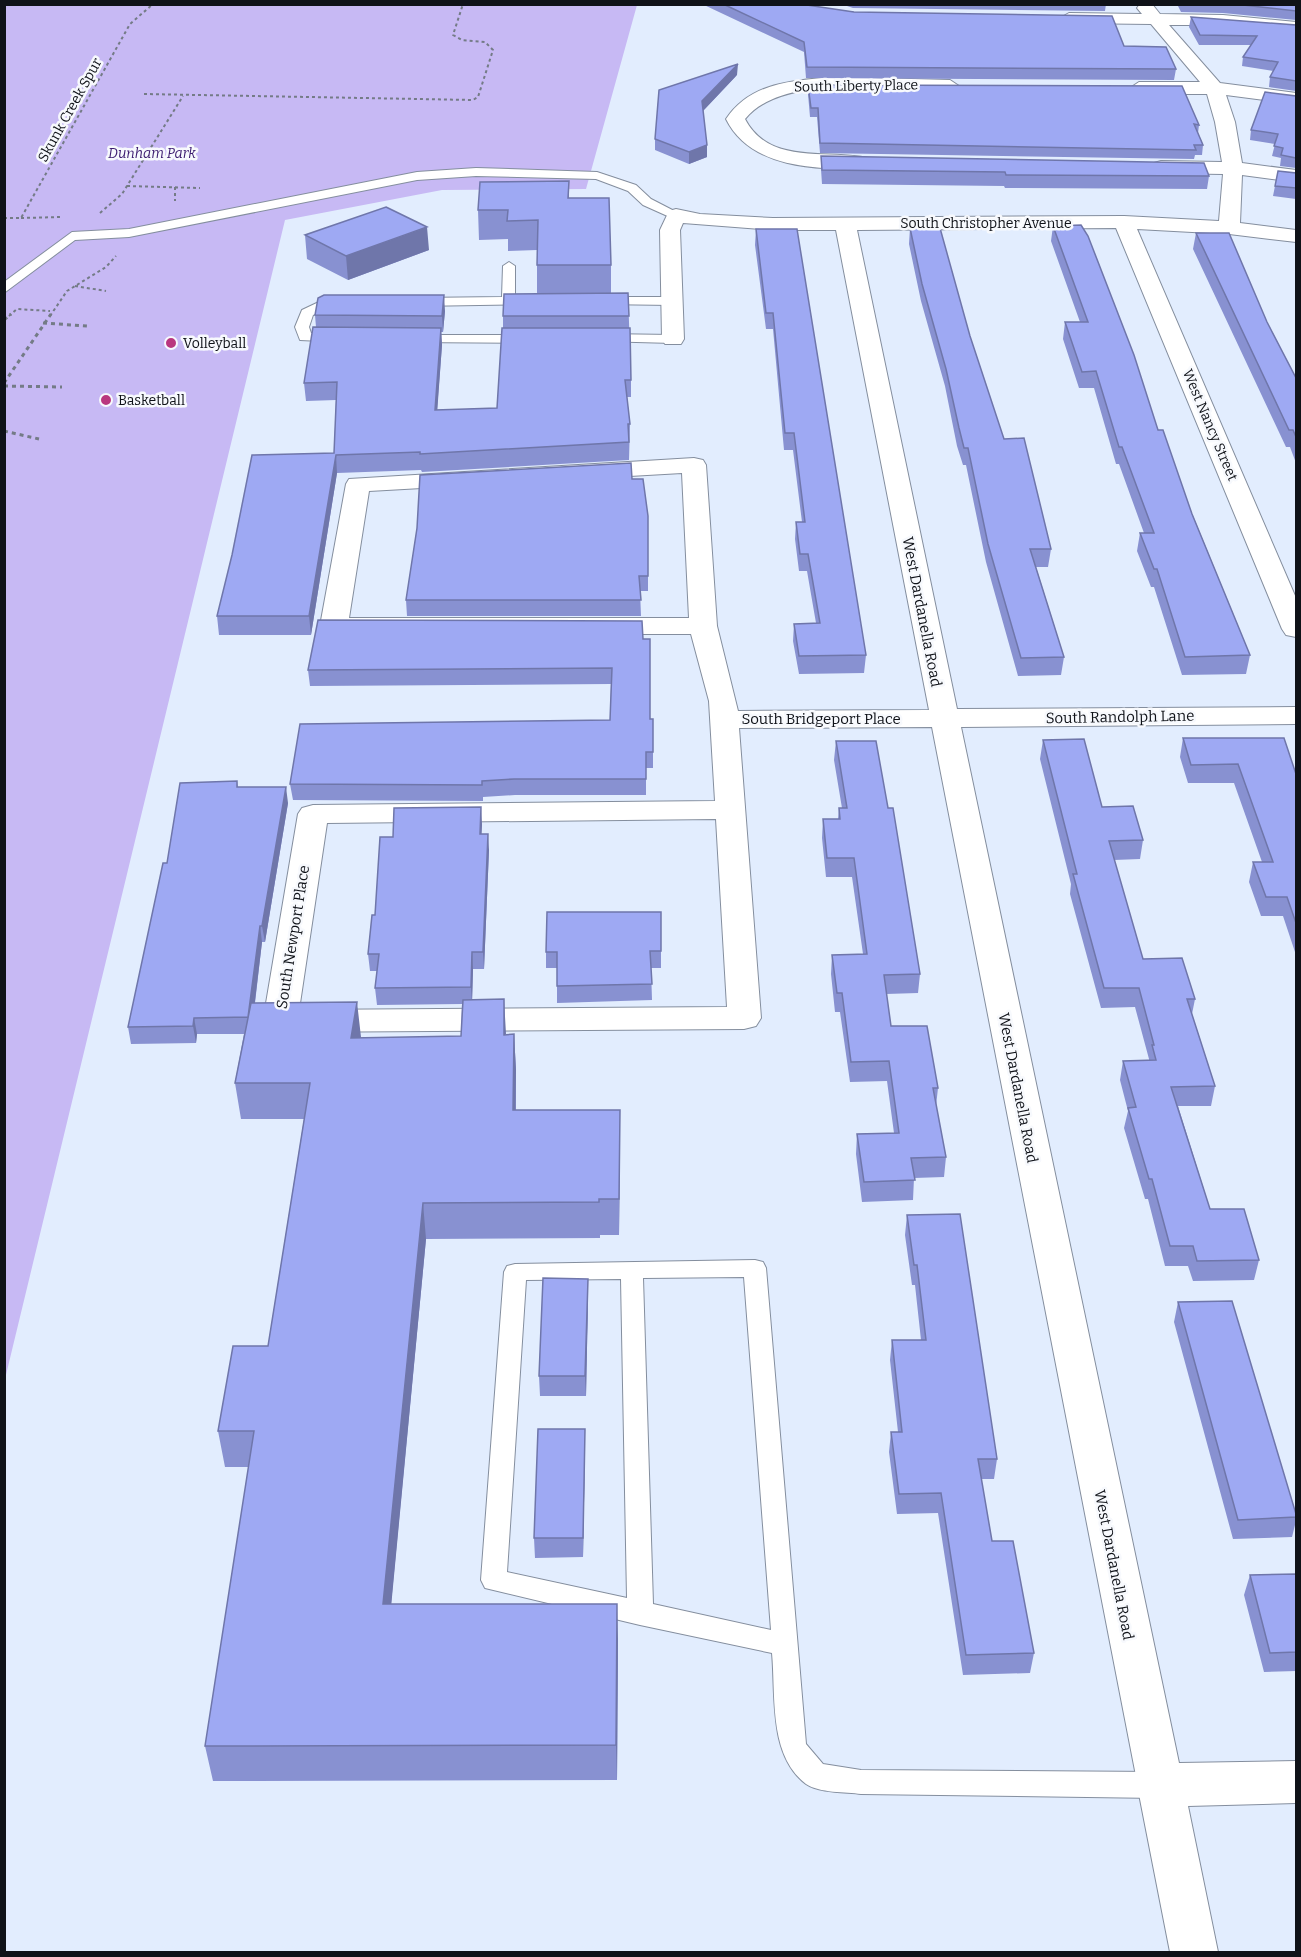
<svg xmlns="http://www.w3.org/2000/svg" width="1301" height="1957" font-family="Bitter,serif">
<rect width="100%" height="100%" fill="#e2edfe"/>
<path fill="#c7b9f4" d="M5,5h632l-51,184 -144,1 -157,30 -280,1159z"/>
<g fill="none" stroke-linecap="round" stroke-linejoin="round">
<g stroke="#848e9e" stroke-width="2">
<path id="lane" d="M476,168l121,4 39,13 15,14 31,16 -10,3 -29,-13 -15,-14 -32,-12 -120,-3 -59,4 -288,57 -54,3 -71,53v-11l68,-50 57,-3 288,-57z
M509,262l6,4v31l19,1v6l-116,2 -6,-4 6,-4 84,-1 1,-31z
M604,297h68l6,4 -6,4 -73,-1v-6z
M340,299l6,4 -1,3 -16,2 -16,7 -4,12 2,6 32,3v6l-43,-2 -5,-13 7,-17 19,-9z
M604,334l69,1 7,4 -7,4 -74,-2v-6z
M415,335h112l7,4 -7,4 -117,-1 -2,-3z
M755,1260l8,2 3,6 40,476 17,20 38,6 297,2 10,4 4,9 -4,9 -10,4 -297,-4c-15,-2 -42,-1 -55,-10 -38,-29 -30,-89 -34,-131l-132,-28 -155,-37 -4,-8 23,-308 3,-6 8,-2zM744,1277l27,353 -118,-26 -10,-326zM621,1279l6,319 -120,-26 19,-292z"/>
</g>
<g stroke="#848e9e" stroke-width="2">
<path id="street" d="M1140,4h12l8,10 63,1 73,7v10l-73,-7h-54l51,58 76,10v11l-70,-9 9,27 7,41 54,7v12l-54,-7 -2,48 56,7v12l-67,-8 -92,-5 159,369v39l-10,-2 -4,-6 -166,-401 -259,2 100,479 339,-2v17l-335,3 218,1036 117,-2v42l-108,3 30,146h-48l-31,-158 -4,-9 2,-4 -205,-1054 -193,1 22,290 -5,8 -12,3 -464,3 -12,-3 -5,-8 35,-207 4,-6 11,-3 402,-4 -6,-100 -18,-67h-357l-10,-2 -4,-6 26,-142 3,-5 345,-21 9,2 3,5 11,161 21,85 191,-1 -93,-480h-63l-90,-7 -3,7 4,109 -3,5h-16l-3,-5 -2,-109 9,-19 7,-2 24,5 73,4 351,-2 95,5 4,-47 -62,-1 -7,-2 -3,-4 3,-4 7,-2 61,1 -7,-40 -8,-28h-68l-9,-6 9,-6h61l-49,-58 -82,-1 -9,-5 9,-5 73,1 -5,-6zM682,473l7,145h-340l20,-127zM716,819l11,188 -428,3 28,-187z
M833,77l117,3 9,6 -9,6c-55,-3 -167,-20 -205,27 25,48 85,29 128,40l3,4 -3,4 -7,2c-50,0 -115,0 -140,-50 25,-37 66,-38 107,-42z"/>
</g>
<path stroke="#747b86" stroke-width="2" stroke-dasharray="3 3" stroke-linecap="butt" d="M144,94l329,6 5,-3 15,-47 -8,-8 -23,-2 -9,-5 10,-31
M127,186l73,2
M175,187v14
M100,213l22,-19 61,-98
M4,218h17l109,-194 23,-20
M21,218l41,-1
M75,286l31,5
M9,316l8,-7 33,2
M50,316l17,-25 39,-24 10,-11"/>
<path stroke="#747b86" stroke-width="3" stroke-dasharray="4 4" stroke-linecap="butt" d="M4,320l7,-6
M43,323l44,3
M4,383l47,-69
M4,386l58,1
M4,431l35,8"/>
<use href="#lane" fill="#fff" fill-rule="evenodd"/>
<use href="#street" fill="#fff" fill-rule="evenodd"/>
</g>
<path fill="#8891d1" d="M702,4h98l54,8 270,34 52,23 -2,11 -368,-2 -2,-26z
M841,4h265l-1,7 -252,-3z
M1177,4h119v16l-73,-7 -42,-1z
M1191,17l105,8v66l-27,-4 1,-10 4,-6 -32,-5 1,-9 8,-12h-52l-10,-18z
M737,75l-34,36 4,34v12l-18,7 -34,-14v-11z
M808,85l391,40 -1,8 5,12 -1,10h-7l-1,4 -374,-6 -3,-36h-7l-2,-23z
M1296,96v72l-16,-2 1,-8 -9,-2 3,-12 -25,-4 1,-10z
M821,156l388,20 -2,13 -202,-1 -1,-2 -182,-2 -1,-15z
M1278,171l18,2v26l-23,-3z
M569,181v17l42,67v29l17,-1 3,87v17h-4l3,27 -1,36 -207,12 -1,-2 -84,3 -26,162h-92l-2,-19 117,-163 2,-53 -30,1 -2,-18 12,-56 -1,-12 130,-4 -2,21h-2l1,13 -5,65 60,-2 6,-80v-12l34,-22v-44l-29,1v-12l-29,1 -1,-30z
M1053,226l105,204 92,225 -4,19 -64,1 -28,-88h-3l-14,-36 3,-18h4l-25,-69h-3l-22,-76h-15l-16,-49 2,-17h15l-29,-81z
M910,228l60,108 34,103 47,110 -3,18h-12l28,90 -3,18 -43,1 -32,-114 -20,-97h-3l-6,-19 -12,-60 -24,-85 -12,-57z
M756,229l110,426 -2,18 -65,1 -6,-33 1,-17 22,-1 -9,-52h-8l-4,-32 1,-17h6l-9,-72h-9l-11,-121h-7l-11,-84z
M1196,233l71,89 29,56v85l-6,-16h-4l-93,-198z
M305,235l124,15 -81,30 -41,-21z
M632,479l16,37v75h-8l1,25h-234l-1,-16 11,-72z
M643,639l7,80h3v49h-7v27h-131l-32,2v4l-190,-1 -3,-16 320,-64 1,-36 -301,2 -2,-16z
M1183,738l113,36v181l-13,-39h-22l-12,-34 4,-20h9l-28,-79h-46l-8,-26z
M1043,740l59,67 41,33 -3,19 -26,1 29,99 52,40 -3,15 23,72 -4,20h-33l32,103 49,51 -5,20 -61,1 -5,-15h-23l-17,-67h-3l-21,-71 4,-17 -8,-31 3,-19 26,-1v-1l-14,-52 -34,1 -31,-114 1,-10 -31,-125z
M836,741l52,67 32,166 -2,19 -32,1 5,32 47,62 -2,18 10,51 -2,20 -30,1 -1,22 -51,2 -6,-48 1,-20 37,-1 -7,-52 -37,1 -10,-70h-5l-4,-38 1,-19 31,-1 -11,-77h-26l-4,-39 1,-19h15l1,-11h3l-8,-48z
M237,781l1,6 50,16 -23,139h-3l-7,61 106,35 100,-2 1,-32 -85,1 -2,-17 2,-17h-7l-2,-17 7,-39 18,-78 89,-13 -1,10 8,16 -5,119h-11l-1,31 34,35 8,-1 2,36v40h104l-1,125h-19v3l-174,1 -35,365 227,35 -1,141 -404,1 -8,-35 44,-279h-24l-7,-36 50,-85 36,-227h-63l-6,-36 9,-49h-47l-1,9 -65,1 -3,-17 39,-164z
M661,912v56h-10l1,32 -95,3v-35h-11v-16z
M907,1215l90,244 -3,20h-13l11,62 42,112 -4,20 -67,2 -25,-162 -41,1 -8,-62 2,-20h7l-8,-72 2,-20h29l-6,-55h-3l-7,-50z
M588,1279v20l-2,97h-46l-1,-20z
M1178,1302l118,212v7l-4,16 -59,2 -59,-217z
M585,1449l-2,108 -48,1 -1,-20z
M1296,1574v97l-32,1 -20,-77 6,-20z"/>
<path fill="#6f76aa" d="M738,64l-1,11 -35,37v-11z
M707,145v12l-18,7v-12z
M427,227l2,23 -81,30 -2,-24z
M444,295l1,16 -2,21 -1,-16z
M441,328l1,17 -6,83 -1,-18z
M336,455l1,18 -26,162 -2,-19z
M286,787l2,16 -23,139 -3,-16z
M481,807l1,17 -1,27 -1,-17z
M488,834l1,16 -5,119 -1,-17z
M260,926l2,16 -11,92 -3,-17z
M472,952l1,17 -1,35 -1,-17z
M504,999l2,35 -2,1z
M357,1002l4,35 -6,37 -4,-36z
M194,1018l3,16 -1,9 -3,-17z
M514,1034l2,36 -1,76 -2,-36z
M620,1110v36l-1,89v-36z
M423,1203l3,36 -38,400 -5,-35z
M588,1279v20l-2,97 -1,-20z
M585,1429v20l-2,108v-19z
M617,1604l1,35 -1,141 -1,-35z"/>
<path fill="#9ea9f3" stroke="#6f76aa" stroke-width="1.5" d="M723,4h77l54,8 258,4 12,30 42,1 10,22 -369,-2 -3,-25z
M1234,4h62v7z
M1191,17l105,8v56l-26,-4 8,-15 -35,-5 14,-21 -57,-1z
M738,64l-36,37 5,44 -18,7 -34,-13 4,-49z
M808,85l374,1 17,39 -5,-1 9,21h-9l2,5 -376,-7 -2,-35h-7z
M1265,92l31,4v62l-15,-3 2,-7 -9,-2 4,-12 -27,-4z
M821,156l383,7 5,13 -203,-1 -1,-3 -183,-2z
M1278,171l18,2v15l-21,-2z
M569,181l-1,17h41l2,67h-74l1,-45 -31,1 1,-11h-30l2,-28z
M386,207l41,20 -81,29 -41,-21z
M1081,225l7,11 46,119 24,75h5l29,84 58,141 -65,2 -28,-88h-3l-14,-36h14l-32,-86h-3l-23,-76 -14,1 -17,-50h23l-35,-96z
M910,228h30l30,108 34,103 20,-1 27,111h-21l34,108 -43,1 -33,-114 -20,-96h-4l-5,-20 -13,-59 -24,-85z
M756,229h41l69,426 -67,1 -5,-32 26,-1 -12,-69h-8l-4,-32h9l-11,-89h-9l-12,-120h-7z
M1196,233h33l38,89 29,56v59l-3,-7h-4z
M628,293l1,23h-126l1,-22z
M324,295h120l-2,21 -127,-1 3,-17z
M313,327l128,1 -6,82 62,-2 5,-80h128l1,52h-6l5,44h-2l1,18 -209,12v-2l-84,3 -27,161h-92l15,-61 20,-100 82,-2 3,-71 -33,1z
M631,463l1,16h11l5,37v60h-9l2,24h-235l11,-72 3,-53z
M318,620l324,1 1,18h7v80h3v33h-7v27h-132l-32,2v4l-192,-1 10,-60 310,-4 2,-52 -304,2z
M1183,738h101l12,36v149l-9,-26h-21l-13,-35h20l-35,-98 -47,1z
M1084,739l18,68 31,-1 10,34 -34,1 34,118 39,-1 13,41h-8l28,87 -44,1 39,122h34l15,51 -62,1 -4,-15h-23l-18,-67h-3l-21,-71 8,-1 -13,-46 33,-1 -4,-15h2l-15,-57h-35l-31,-114h4l-34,-134z
M836,741h40l12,67h5l27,166 -36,1 7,51h36l11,62h-5l13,69 -35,1 4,22 -51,2 -7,-48 42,-1 -10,-72 -38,1 -9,-69h-5l-5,-38 35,-1 -13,-96h-27l-4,-39h17l-1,-11h8z
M237,781v6h49l-24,139h-2l-12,91 -54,1 -1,8 -65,1 35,-164h4l13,-80z
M481,807l-1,27h8l-5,118h-11l-1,35 -96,1 4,-34h-11l4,-39h3l5,-78h13l1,-29z
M547,912h114v39h-11l2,33 -95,2v-34h-11z
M504,999v36l10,-1 -1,76h107l-1,89h-20v3l-176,1 -40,401h234l-1,141 -411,1 49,-315h-36l15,-85h35l42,-263h-75l16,-80 106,-1 -6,36 110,-2 2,-36z
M960,1214l37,245h-19l14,82h21l21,112 -68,2 -25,-162 -42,1 -8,-62h11l-10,-92h34l-9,-75h-3l-7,-50z
M543,1278l45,1 -3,97h-46z
M1232,1301l64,213v3l-58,3 -60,-218z
M538,1429h47l-2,109h-49z
M1296,1574v78l-26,1 -20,-78z"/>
<g fill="#b9377f" stroke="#f7f9fd" stroke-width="2">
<circle cx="171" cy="343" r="6"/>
<circle cx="106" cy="400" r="6"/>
</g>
<g text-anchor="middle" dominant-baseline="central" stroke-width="5" stroke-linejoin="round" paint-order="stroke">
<g font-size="14" fill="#0f1218" stroke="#f7f9fd">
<text transform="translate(856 86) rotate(-1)">South Liberty Place</text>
<text transform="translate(70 110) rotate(-61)">Skunk Creek Spur</text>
<text x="986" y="223">South Christopher Avenue</text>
<text transform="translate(1210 425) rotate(67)">West Nancy Street</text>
</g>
<g font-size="14" font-style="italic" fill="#3b1a6f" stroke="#f7f9fd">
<text x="152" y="153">Dunham Park</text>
</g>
<g font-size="14" fill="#0f1218" stroke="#f7f9fd" text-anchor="start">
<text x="183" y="343">Volleyball</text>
<text x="118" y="400">Basketball</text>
</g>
<g font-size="15" fill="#0f1218" stroke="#f7f9fd">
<text transform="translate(922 612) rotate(79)">West Dardanella Road</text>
<text transform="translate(1120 717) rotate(-1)">South Randolph Lane</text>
<text x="821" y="719">South Bridgeport Place</text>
<text transform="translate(293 937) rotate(-81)">South Newport Place</text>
<text transform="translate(1018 1088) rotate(79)">West Dardanella Road</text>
<text transform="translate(1114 1565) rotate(79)">West Dardanella Road</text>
</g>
</g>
<rect width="1301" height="1957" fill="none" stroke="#0f1218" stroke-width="12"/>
</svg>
